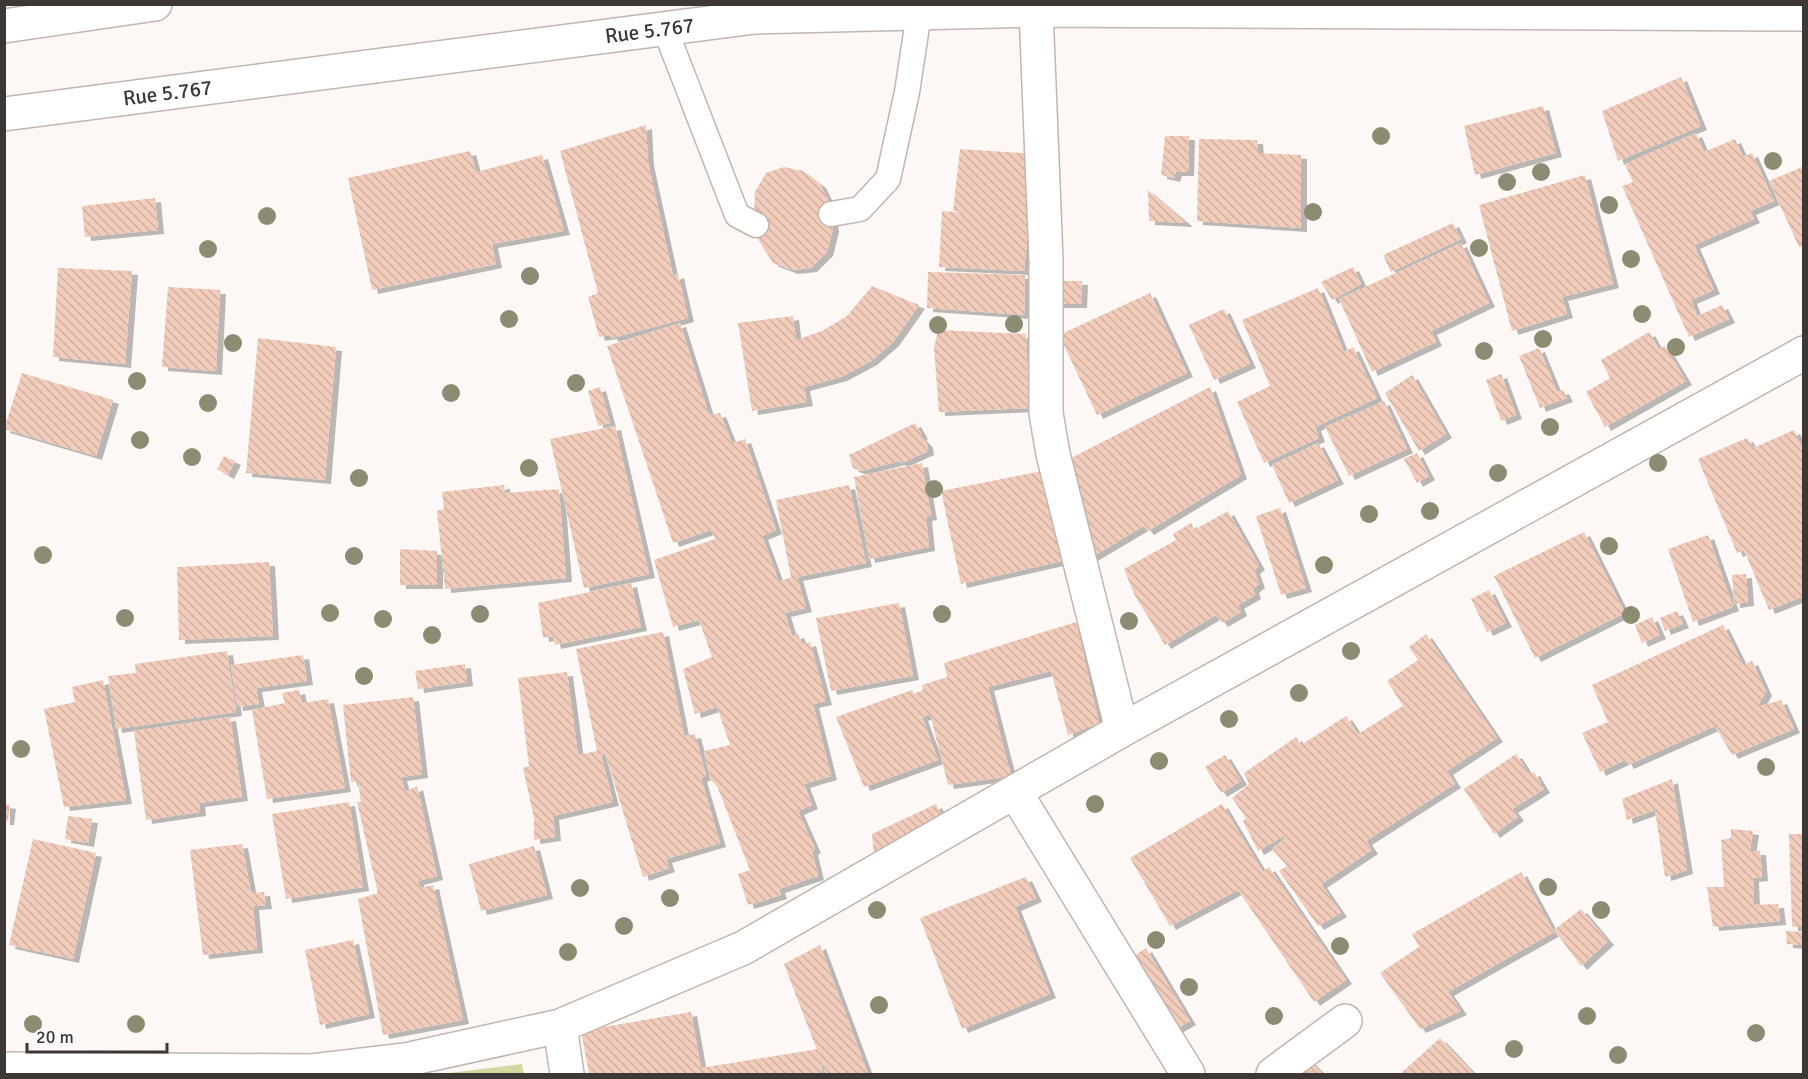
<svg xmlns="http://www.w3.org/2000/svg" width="1808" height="1079" font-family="Signika,sans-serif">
<defs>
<pattern id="building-back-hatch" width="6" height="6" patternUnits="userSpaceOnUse" patternTransform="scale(1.5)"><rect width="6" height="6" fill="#f2ccbb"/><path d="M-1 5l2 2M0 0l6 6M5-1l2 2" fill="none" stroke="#d0b0a1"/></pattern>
<filter id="shadow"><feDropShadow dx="6" dy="4" stdDeviation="0" flood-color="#0004"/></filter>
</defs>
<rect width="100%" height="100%" fill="#fdf8f6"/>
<path fill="#d2d9a0" d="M522,1064l2,10h-83z"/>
<path fill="url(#building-back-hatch)" filter="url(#shadow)" d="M1681,77l20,49 -83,35 -16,-50z
M1543,106l13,47 -81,22 -11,-49z
M646,125l2,37 25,114 5,-2 10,44 -76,20 -1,-3 -12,2 -11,-40 10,-4 -38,-142z
M1696,133l8,19 31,-13 8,18 9,-4 22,48 -24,10 4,8 -60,26 20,45 -23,10 6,16 25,-11 7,14 -40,18 -67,-151 11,-4 -8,-18z
M1165,136h24l-1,36h-12l-2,6 -13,-3z
M1199,139l58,1 1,13 43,2v73l-104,-7z
M960,149l76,5 -12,117 -85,-4 3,-56 50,4 -39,-4z
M470,151l6,21 66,-17 22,76 -72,13 4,20 -124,26 -24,-112z
M1804,166v80l-5,1 -30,-66z
M784,167l19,4 17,13 10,20 3,24 -6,24 -16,16 -19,2 -19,-7 -14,-22 -5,-27 1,-22 11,-19z
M1585,175l28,109 -51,13 5,17 -55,17 -33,-126z
M1148,190l39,33 -38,-2z
M155,198l3,32 -73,7 -3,-31z
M1453,223l8,16 -70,33 -8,-17z
M1461,243l28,60 -58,28 5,11 -64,30 -33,-73z
M1353,267l8,17 -29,16 -11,-18z
M58,268l74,3 -7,93 -72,-7z
M928,272l97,3 -1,40 -97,-7z
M1054,281h28l-1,23h-26z
M872,286l47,19 -26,37 -22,19 -30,16 -37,10 3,15 -55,9 -14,-88 55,-7 3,24 26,-9 25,-15z
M168,287l52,3 -4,81 -54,-4z
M1318,288l26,64 9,-5 24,51 -62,29 4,11 -55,25 -27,-61 33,-16 -28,-66z
M1150,293l37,80 -90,42 -38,-80z
M1224,309l26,55 -36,16 -25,-55z
M680,323l29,92 11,-2 12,30 13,-4 31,91 -14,6 17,46 12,-5 -15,-77 73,-15 17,78 -69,14 9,31 -21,5 7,23 6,-2 4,10 8,-2 16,59 -13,3 18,72 -27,8 8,21 -14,6 17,38 -3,2 6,25 -39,13 2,6 -33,10 -10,-31 12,-4 -33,-84 -7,-7 -6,-28 26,-6 -13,-38 -22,7 -12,-45 29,-12 -13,-37 -26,7 -19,-67 61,-21 -4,-9 -38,13 -66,-197z
M938,330l88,4 3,74 -90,4 -5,-64z
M1649,332l10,17 6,-3 21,35 -81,46 -19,-35 24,-14 -9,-18z
M258,338l78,9 -11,133 -79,-7z
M1539,348l18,44 6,-2 4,8 -27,10 -21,-52z
M22,373l91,27 -17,56 -92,-27z
M1501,374l15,41 -15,6 -15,-41z
M1412,375l34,59 -27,17 -34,-58z
M600,387l10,36 -12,3 -10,-35z
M1210,387l31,88 -93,56 -4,-5 -54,32 -21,-99z
M1384,401l23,48 -58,27 -24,-49z
M915,423l7,12 -2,1 7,8 1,7 -26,12 -3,-2 -38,10 -8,-3 -4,-13z
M615,426l34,148 -65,14 -34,-149z
M1794,430l10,22v144l-35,14 -25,-60 -7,3 -39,-94 49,-21 6,10z
M1318,443l20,37 -49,23 -17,-38z
M1417,453l12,23 -12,7 -13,-24z
M224,456l11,5 -7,14 -11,-6z
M922,463l9,53 -5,1 3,30 -60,12 -15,-82z
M1042,471l20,90 -101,23 -20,-93z
M504,485l1,8 54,-4 7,89 -121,11 -8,-78 7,-2 -2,-17z
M1280,508l26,80 -25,7 -25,-79z
M1228,511l31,55 -5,4 5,14 -6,5 2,6 -17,10 3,7 -19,11 -6,-8 -51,30 -31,-51 -10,-25 52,-29 -3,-6 18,-11 3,7z
M1584,532l41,81 -90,45 -41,-82z
M1708,535l25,72 -40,15 -25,-73z
M400,549l37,2v34h-37z
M269,562l4,74 -94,4 -2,-73z
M1746,574l2,28 -14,2 -2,-29z
M631,583l10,44 -86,18 -2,-9 -10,2 -5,-35z
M1489,590l17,33 -19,9 -16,-33z
M899,603l14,73 -82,15 -15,-73z
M1677,611l6,13 -18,7 -5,-13z
M1652,617l8,18 -18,8 -7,-18z
M1076,622l23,101 -31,12 -17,-64 -63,16 23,89 -63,9 -18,-71 -8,3 16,43 -74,27 -28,-70 76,-27 2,4 9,-4 -1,-5 25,-8 -3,-14z
M1723,625l20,40 9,-4 14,31 -9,15 24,-7 13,29 -62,26 -17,-29 -87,39 -3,-5 -25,12 -18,-39 26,-11 -16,-37z
M663,632l21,104 11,-2 11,42 -5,2 19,65 -54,16 3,9 -26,9 -38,-124 -4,2 12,47 -60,14 2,21 -21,3v-22l-11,-50 6,-2 -11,-88 49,-6 11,83 19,-4 -21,-102z
M1426,634l71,104 -50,33 8,13 -89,57 6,9 -51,34 20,29 -23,13 -39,-55 8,-5 -15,-17 13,-11 -1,-2 -26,15 -15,-30 3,-3 -14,-20 17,-14 -5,-11 52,-36 5,8 45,-29 12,18 45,-28 -16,-25 31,-21 -9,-13z
M227,651l9,61 -120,17 -8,-53 28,-3 -1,-9z
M303,655l4,26 -51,7 3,16 -22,3 -6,-42z
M465,664l2,18 -49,7 -3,-18z
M103,680l23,120 -62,7 -20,-98 31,-7 -3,-15z
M299,690l3,13 26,-4 17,89 -78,11 -15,-89 33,-7 -3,-10z
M413,697l9,77 -21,3 4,15 12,-6 20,90 -19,5 2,7 13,-3 30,135 -80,15 -25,-136 20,-6 -21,-91h4l-3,-20h-7l-8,-77z
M230,717l12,80 -43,6 1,9 -54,8 -12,-89z
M1516,754l13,20 5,-2 10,17 -32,20 6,8 -24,17 -30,-45z
M1225,755l16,26 -20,12 -16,-26z
M1672,779l15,91 -22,7 -10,-67 -28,10 -5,-21z
M349,802l14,85 -77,12 -14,-85z
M4,804l6,1 -2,16h-4z
M936,804l9,18 -71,33 -2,-21z
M1222,804l41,68 6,-5 77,113 -32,22 -76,-112 -68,36 -40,-68z
M68,816l24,3 -4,24 -23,-4z
M1731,829l22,2 -3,20h10l2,26 -9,1 1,27 24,-1 2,17 -67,6 -6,-40h17l-3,-47 10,-2z
M1789,834h15v93h-12z
M33,839l63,14 -23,106 -64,-14z
M242,844l9,49 13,-1 2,13 -13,1 4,43 -54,6 -13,-105z
M534,846l13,49 -66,16 -12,-47z
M1521,872l33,60 -106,60 13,19 -41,18 -40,-56 39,-26 -7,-13z
M1026,877l10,21 -21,9 35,87 -88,35 -42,-111z
M1581,909l27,32 -27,25 -27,-36z
M1786,931l18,1v13l-17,-1z
M353,940l16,74 -49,11 -15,-75z
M820,945l48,129h-42l-42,-110z
M1146,948l44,73 -14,8 -44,-72z
M691,1012l10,56 117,-19 5,25h-234l-8,-43z
M1440,1038l34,36h-74z
M1309,1060l14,14h-29z"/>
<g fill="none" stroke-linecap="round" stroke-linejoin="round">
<g stroke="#c2b6b0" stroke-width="27">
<path id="service" d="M665,29l72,186 19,10
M831,214l29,-5 28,-30 19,-87 12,-79"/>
</g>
<g stroke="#c2b6b0" stroke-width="36">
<path id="minor" d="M1036,10l10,249v154l7,41 69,276
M1015,792l173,282
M560,1026l7,48
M4,1069l308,2 93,-11 155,-34 183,-78 379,-218 682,-377
M1273,1074l72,-53"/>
</g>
<g stroke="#c2b6b0" stroke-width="36">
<g id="trunk">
<path d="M4,26l151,-22"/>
<path id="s1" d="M4,114l751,-97 281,-7 768,4"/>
</g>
</g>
<use href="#service" stroke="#fff" stroke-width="24"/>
<use href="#minor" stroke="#fff" stroke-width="33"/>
<use href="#trunk" stroke="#fff" stroke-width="33"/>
</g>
<g fill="#8c8c73">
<circle cx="1381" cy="136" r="9"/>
<circle cx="1773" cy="161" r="9"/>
<circle cx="1541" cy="172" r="9"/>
<circle cx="1507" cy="182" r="9"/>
<circle cx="1609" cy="205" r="9"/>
<circle cx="1313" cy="212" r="9"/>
<circle cx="267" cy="216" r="9"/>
<circle cx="1479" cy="248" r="9"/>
<circle cx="208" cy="249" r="9"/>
<circle cx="1631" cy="259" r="9"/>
<circle cx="530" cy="276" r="9"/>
<circle cx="1642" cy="314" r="9"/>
<circle cx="509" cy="319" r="9"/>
<circle cx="1014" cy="324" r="9"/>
<circle cx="938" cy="325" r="9"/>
<circle cx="1543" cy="339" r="9"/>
<circle cx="233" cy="343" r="9"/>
<circle cx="1676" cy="347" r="9"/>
<circle cx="1484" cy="351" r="9"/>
<circle cx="137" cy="381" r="9"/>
<circle cx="576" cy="383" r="9"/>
<circle cx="451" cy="393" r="9"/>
<circle cx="208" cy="403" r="9"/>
<circle cx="1550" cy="427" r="9"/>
<circle cx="140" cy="440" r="9"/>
<circle cx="192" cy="457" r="9"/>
<circle cx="1658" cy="463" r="9"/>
<circle cx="529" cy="468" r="9"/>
<circle cx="1498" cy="473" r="9"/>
<circle cx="359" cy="478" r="9"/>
<circle cx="934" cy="489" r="9"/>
<circle cx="1430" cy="511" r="9"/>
<circle cx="1369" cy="514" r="9"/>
<circle cx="1609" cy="546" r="9"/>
<circle cx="43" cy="555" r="9"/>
<circle cx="354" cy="556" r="9"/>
<circle cx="1324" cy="565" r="9"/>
<circle cx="330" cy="613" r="9"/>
<circle cx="480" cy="614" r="9"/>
<circle cx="942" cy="614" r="9"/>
<circle cx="1631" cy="615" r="9"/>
<circle cx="125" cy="618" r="9"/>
<circle cx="383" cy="619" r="9"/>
<circle cx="1129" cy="621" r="9"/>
<circle cx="432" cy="635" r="9"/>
<circle cx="1351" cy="651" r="9"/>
<circle cx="364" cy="676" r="9"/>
<circle cx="1299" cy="693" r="9"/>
<circle cx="1229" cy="719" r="9"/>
<circle cx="21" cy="749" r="9"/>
<circle cx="1159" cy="761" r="9"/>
<circle cx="1766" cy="767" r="9"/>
<circle cx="1095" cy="804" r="9"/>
<circle cx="1548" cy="887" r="9"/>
<circle cx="580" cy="888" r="9"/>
<circle cx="670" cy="898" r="9"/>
<circle cx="877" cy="910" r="9"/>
<circle cx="1601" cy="910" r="9"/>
<circle cx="624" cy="926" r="9"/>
<circle cx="1156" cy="940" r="9"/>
<circle cx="1340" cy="946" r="9"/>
<circle cx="568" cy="952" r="9"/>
<circle cx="1189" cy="987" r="9"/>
<circle cx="879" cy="1005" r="9"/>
<circle cx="1274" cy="1016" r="9"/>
<circle cx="1587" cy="1016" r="9"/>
<circle cx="33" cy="1024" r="9"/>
<circle cx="136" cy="1024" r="9"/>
<circle cx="1756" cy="1033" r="9"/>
<circle cx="1514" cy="1049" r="9"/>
<circle cx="1618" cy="1055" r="9"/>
</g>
<g text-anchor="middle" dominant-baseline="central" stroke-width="4.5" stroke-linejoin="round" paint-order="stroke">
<g font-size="21" fill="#3d3836" stroke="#fff">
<text stroke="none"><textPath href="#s1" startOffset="651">Rue 5.767</textPath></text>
<text stroke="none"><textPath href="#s1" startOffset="165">Rue 5.767</textPath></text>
</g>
</g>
<rect width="1808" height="1079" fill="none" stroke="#3d3836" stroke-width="12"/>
<path d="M27 1043v9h140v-9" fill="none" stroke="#3d3836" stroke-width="3"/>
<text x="36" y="1043" font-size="18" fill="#3d3836" stroke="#ffffff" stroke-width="4.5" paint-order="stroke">20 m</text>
</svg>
